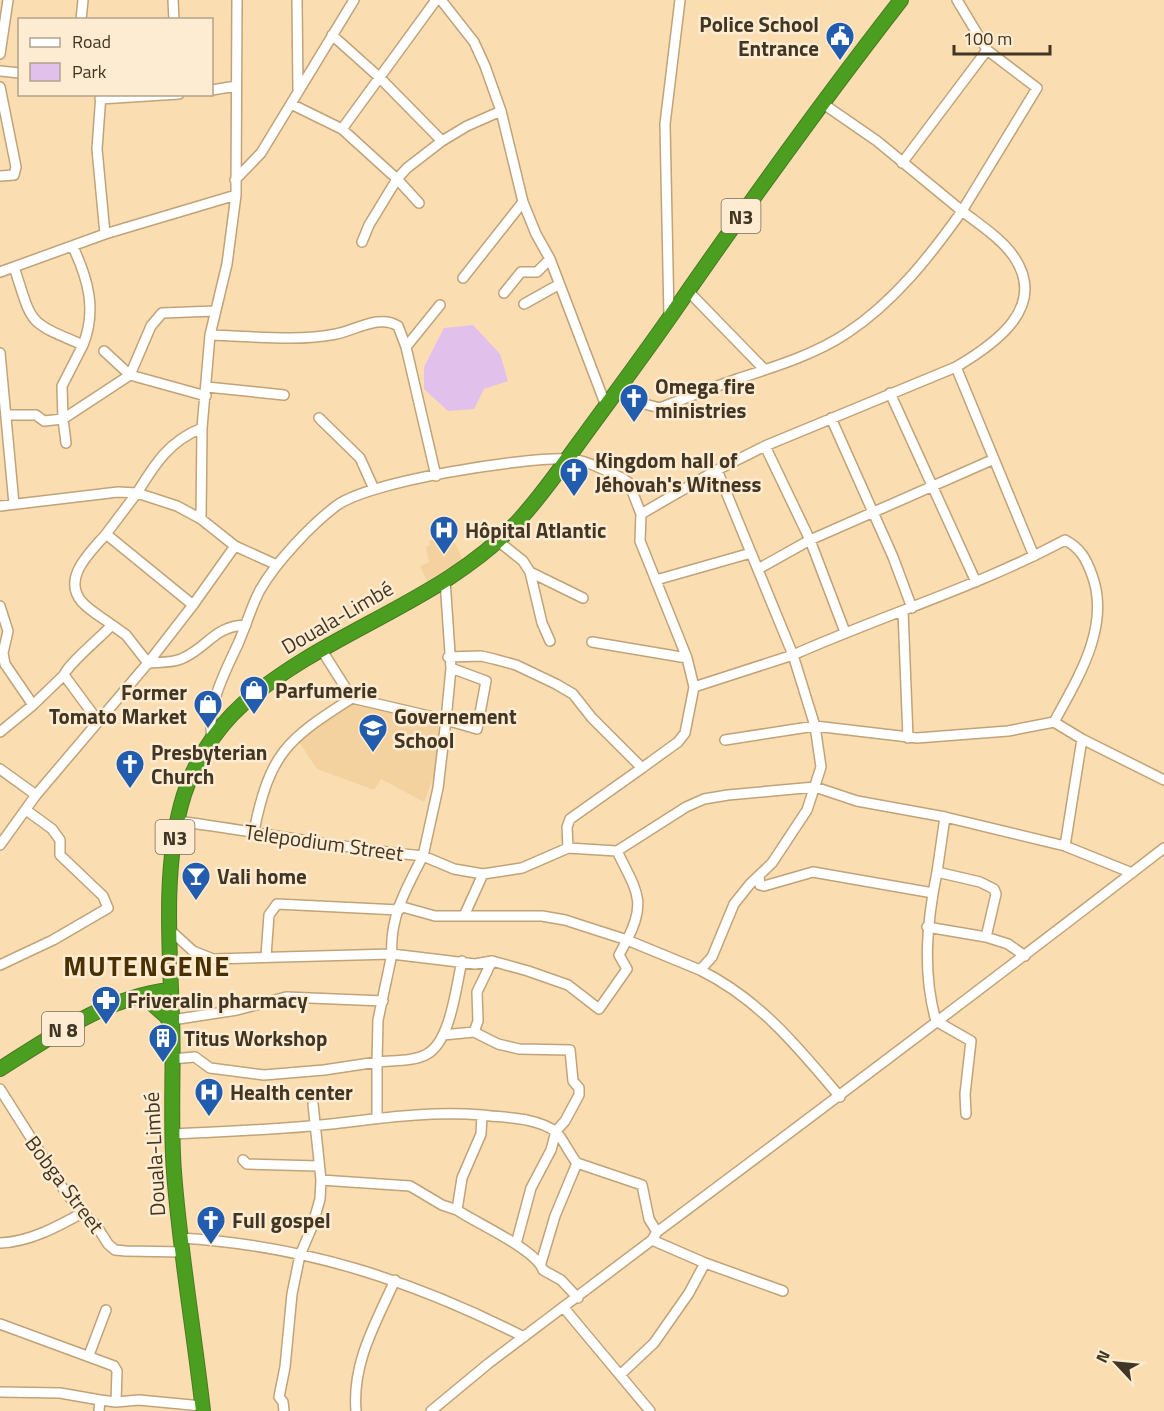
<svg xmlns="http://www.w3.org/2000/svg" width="1164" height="1411" font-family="'Titillium Web',sans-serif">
<rect width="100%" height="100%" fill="#faddb1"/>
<path fill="#f4d29f" d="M450,533l13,27 -36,21 -7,-15 9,-4 -3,-15 4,-2 -1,-4z
M351,698l88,22 3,15 -7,38 -11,29 -43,-23 -7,11 -57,-21 -20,-30z"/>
<path fill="#e1c1ec" d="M473,325l27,29 8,27 -24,8 -10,20 -26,2 -24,-22v-22l20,-39z"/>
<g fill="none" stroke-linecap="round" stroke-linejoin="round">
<g stroke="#c0a379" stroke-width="12">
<path id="minor" d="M173,0l1,20
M297,0l1,90
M441,0l33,42 11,24 16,45 22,91 13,32 14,25 56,147
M81,20l2,-20
M0,54l8,-54
M0,71l20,2
M0,87l16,80 -2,8 -14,1
M212,90l24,-4
M100,99l79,-5
M822,103l55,38 85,70 75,-123 -50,-38 -30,-50
M291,104l51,25 55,50 10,-11 35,-27 -63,-64 -47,-42
M342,129l94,-129
M442,141l25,-15 34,-15
M902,163l85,-113
M235,180l26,-27 93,-153
M105,234l131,-39
M362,242l7,-17 28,-46 22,24
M14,267c19,58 12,54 69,78 14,-35 5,-66 -10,-98
M0,272l105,-38 -8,-85 4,-55
M463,278l60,-76
M688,291l77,79
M504,293l17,-21h16l13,-13
M524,304l34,-19
M669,317l-4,-193 15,-124
M210,335l17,-71 9,-69 1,-195
M406,347l34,-42
M0,353l14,151
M956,367l78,189
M207,387l77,8
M618,392l19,10 23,6c26,-10 51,-20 77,-29 37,-12 77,-24 110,-46 47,-31 83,-77 115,-122 18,14 40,28 52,46 34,50 -19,87 -58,110l-191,79 -48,24
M890,393l86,189
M206,396l-76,-21 21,-49 11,-13 53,-2
M6,415h30l8,6 19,-2 -1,-33 21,-41
M319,418l41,40 14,31
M831,418l62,139 19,51
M202,428c-33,13 -47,36 -65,65l40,13 24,13 34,27 42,19
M66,443l-3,-24 67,-44 -26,-24
M765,446l45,94 35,92
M0,506l118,-14 19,1
M641,514l76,-44 76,185 -99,32
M201,519l1,-91 8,-93c42,1 85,7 126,-1 20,-4 44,-20 62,-8l8,21 30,129
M106,534c-15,18 -45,44 -24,68 8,9 21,16 30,23
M498,541l25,20 7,11 53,26
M758,569l52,-29 182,-80
M530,572l12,51 8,18
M445,580l6,88 -5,52 31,9 9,-48 -35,-13
M656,580l95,-27
M193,605l42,-59
M0,606l8,25 -5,22 2,11 28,41 -33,27
M903,611l5,127
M592,642l95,16 7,29 -9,46 -7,9 -36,26
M448,657l33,-1 13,3 22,6 40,19 17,10 19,24 50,50 -72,51 -3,8 1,21 -46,20 -39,6
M33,705l31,-30
M98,721l-34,-46c4,-11 38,-39 48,-50l14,10 22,28 45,-58 -87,-71 31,-41
M212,739c-6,-32 13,-67 26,-95 8,-18 13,-37 22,-54 16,-28 51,-65 76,-84 33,-25 188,-49 231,-47 18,0 39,12 55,19l7,5 12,31 -1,27 47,117
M725,740l90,-14 -22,-71c90,-40 184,-68 272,-115 15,8 21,18 27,35 19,51 -14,103 -38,147
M0,769l36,26
M254,831c16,-78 32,-91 98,-133
M0,845l36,-50 112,-132c10,-1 24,0 33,-4 27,-11 32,-33 65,-34
M1065,846l67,27
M568,848l49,3c18,38 31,49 10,89l73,30 12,-13 22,-53 16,-20 22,-21 35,-53 14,-43 -6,-41 102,12 91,-7 46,-9 28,17 82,41
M617,851l69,-44 18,-8 24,-4 87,-8 42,14 88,16
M937,872c-10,49 -15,100 -1,149l35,20 -6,53 1,20
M759,876l1,9 4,1 49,-14 120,21
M399,906l36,10h29
M927,927l59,10
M171,931l22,20 20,8 179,-5c-3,-36 15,-67 31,-98 -82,-8 -163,-24 -246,-35
M266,956l3,-41 8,-11 122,6
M1025,956l-17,-12 -22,-7 10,-43 -2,-5 -14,-7 -43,-10 8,-55 120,29 17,-107
M492,961l-15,31 1,29 -4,11 24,12 21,5 51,1 3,31 6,7v7l-14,26 -9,10 -5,19 -20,38 -15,56
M0,965l53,-25 55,-32 -5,-12 -43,-41v-15l-8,-11 -26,-19
M700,970c59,29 98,77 140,127
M172,1020l65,-10 49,-13 97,4
M443,1035l31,-3
M171,1059l24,-2 15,11 54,7 60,-5 53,-8 1,-42 14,-66 83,10 17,-3 36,10 40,14 31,24 28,-40 -8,-14 8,-15 -62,-20 -23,-4h-78l19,-42 -29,-5 -31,-13 15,-68 8,-68 -94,-22 -31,-49
M0,1089l62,98 20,26 14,12 12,19 7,6 11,1 57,1
M482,1115c23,3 55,2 74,17 5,3 14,23 21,31l65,22 7,34 8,13
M377,1117v-55c15,-2 36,0 50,-8 24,-13 29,-68 35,-93
M174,1134c52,-3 105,-4 157,-10 52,-6 98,-13 151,-9l-1,19 -19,44 -5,32c19,13 80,40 86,60l18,10 17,18
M243,1160l4,4 71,2
M321,1180l89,6 32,19 15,5
M180,1238c124,7 234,43 344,99
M652,1240l53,23 78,28
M0,1243c29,-1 57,-16 82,-30
M541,1263l14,-47 22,-53
M564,1308l86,103
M0,1324l114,42 3,5 -1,31 -16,-2
M89,1355l17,-45
M620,1375l34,-32 35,-50 16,-30
M0,1392l60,1 40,7 -1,11
M116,1402l23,-2 63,6
M284,1411l-1,-9 -4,-5 6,-30 7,-73 8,-39 12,-28 8,-28 1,-19 -8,-76
M356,1411c-4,-49 20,-88 39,-131
M431,1411l58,-48 163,-123 5,-8c170,-127 339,-254 507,-384"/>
</g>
<g stroke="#487a21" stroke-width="16">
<path id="highway" d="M149,1001l18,16 4,11
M0,1069c52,-33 107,-72 170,-79
M203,1411c-9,-80 -23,-159 -29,-239 -4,-51 0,-103 -2,-154 -2,-70 -9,-145 9,-213 10,-38 33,-75 62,-101 84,-74 202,-102 277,-185 22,-24 40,-50 58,-75 37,-51 75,-101 110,-153 69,-99 139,-196 213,-291"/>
</g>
<use href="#minor" stroke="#fff" stroke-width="9"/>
<use href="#highway" stroke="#4c9e20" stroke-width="14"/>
</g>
<defs>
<g id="civic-pin" transform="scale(1.5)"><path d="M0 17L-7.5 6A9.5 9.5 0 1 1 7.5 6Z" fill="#215cae" stroke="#feecd2"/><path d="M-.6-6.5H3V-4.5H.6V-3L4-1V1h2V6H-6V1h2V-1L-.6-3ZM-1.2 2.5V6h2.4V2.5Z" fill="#fff"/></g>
<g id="church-pin" transform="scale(1.5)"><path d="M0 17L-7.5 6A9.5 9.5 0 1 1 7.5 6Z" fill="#215cae" stroke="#feecd2"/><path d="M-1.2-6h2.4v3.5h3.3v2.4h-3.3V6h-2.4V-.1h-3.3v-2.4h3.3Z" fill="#fff"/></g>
<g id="hospital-pin" transform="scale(1.5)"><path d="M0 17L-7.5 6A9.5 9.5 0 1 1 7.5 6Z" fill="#215cae" stroke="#feecd2"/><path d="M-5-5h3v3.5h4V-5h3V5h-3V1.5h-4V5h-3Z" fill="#fff"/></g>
<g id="shop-pin" transform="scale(1.5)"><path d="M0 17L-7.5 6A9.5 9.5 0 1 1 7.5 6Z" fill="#215cae" stroke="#feecd2"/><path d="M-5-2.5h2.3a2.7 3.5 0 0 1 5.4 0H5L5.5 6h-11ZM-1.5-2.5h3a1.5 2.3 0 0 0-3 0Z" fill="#fff"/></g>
<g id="school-pin" transform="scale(1.5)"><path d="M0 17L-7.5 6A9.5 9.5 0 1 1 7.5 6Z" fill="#215cae" stroke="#feecd2"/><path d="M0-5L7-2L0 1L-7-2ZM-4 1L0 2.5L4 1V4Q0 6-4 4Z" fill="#fff"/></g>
<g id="bar-pin" transform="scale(1.5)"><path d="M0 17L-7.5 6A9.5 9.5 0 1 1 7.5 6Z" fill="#215cae" stroke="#feecd2"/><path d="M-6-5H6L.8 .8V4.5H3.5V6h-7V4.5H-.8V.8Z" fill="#fff"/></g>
<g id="pharmacy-pin" transform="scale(1.5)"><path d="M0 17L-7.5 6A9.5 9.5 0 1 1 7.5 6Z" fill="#215cae" stroke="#feecd2"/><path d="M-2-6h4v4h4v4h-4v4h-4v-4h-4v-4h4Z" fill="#fff"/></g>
<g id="building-pin" transform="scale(1.5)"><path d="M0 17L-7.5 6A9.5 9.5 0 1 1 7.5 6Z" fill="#215cae" stroke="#feecd2"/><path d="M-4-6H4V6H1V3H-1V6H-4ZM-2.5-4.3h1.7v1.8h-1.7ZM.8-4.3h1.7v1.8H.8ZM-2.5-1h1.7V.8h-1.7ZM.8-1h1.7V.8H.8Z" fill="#fff"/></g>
</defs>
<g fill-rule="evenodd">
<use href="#civic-pin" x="840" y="36"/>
<use href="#church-pin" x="634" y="398"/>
<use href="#church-pin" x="574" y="472"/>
<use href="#hospital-pin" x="444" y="530"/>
<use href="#shop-pin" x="254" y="690"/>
<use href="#shop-pin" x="208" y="704"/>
<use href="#school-pin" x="373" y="728"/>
<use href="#church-pin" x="130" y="764"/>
<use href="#bar-pin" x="196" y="876"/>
<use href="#pharmacy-pin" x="106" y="1000"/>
<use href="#building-pin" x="163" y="1038"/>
<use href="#hospital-pin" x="209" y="1092"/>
<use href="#church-pin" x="211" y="1220"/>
</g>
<g text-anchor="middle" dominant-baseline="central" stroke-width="5" stroke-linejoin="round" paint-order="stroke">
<g fill="#feecd2" stroke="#7a6d58" stroke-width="1.5">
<rect x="721.5" y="199" width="39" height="34" rx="4.5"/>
<rect x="155.5" y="820" width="39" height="34" rx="4.5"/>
<rect x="42" y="1012" width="42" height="34" rx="4.5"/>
</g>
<g font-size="20" font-weight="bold" fill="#413624">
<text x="741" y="216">N3</text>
<text x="175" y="837">N3</text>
<text x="63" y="1029">N 8</text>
</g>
<g font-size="21" font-weight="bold" fill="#413624" stroke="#feecd2" text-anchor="start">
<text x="819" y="24" text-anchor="end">Police School<tspan x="819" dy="24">Entrance</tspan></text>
<text x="655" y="386">Omega fire<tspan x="655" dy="24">ministries</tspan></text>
<text x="595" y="460">Kingdom hall of<tspan x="595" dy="24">Jéhovah's Witness</tspan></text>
<text x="465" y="530">Hôpital Atlantic</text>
<text x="275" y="690">Parfumerie</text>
<text x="187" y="692" text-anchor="end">Former<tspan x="187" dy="24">Tomato Market</tspan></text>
<text x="394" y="716">Governement<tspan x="394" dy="24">School</tspan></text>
<text x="151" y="752">Presbyterian<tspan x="151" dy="24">Church</tspan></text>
<text x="217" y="876">Vali home</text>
<text x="127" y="1000">Friveralin pharmacy</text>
<text x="184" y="1038">Titus Workshop</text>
<text x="230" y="1092">Health center</text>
<text x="232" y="1220">Full gospel</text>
</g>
<g font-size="21" fill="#413624" stroke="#feecd2">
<text transform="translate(337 617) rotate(-30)">Douala-Limbé</text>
<text transform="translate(324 842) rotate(8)">Telepodium Street</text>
<text transform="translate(154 1154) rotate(-93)">Douala-Limbé</text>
<text transform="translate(65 1184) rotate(53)">Bobga Street</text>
</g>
<g font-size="27" font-weight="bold" letter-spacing="1.5" fill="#483003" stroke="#feecd2">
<text x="147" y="965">MUTENGENE</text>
</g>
</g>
<rect x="18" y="18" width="195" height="78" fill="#feecd2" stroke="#b2a38c" stroke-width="1.5"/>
<rect x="30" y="38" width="30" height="9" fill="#ffffff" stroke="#b2a38c" stroke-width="1.5"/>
<text x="72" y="48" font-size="18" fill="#413624">Road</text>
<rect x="30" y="63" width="30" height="18" fill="#e1c1ec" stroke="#b2a38c" stroke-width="1.5"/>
<text x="72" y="78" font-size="18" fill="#413624">Park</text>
<g transform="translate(1116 1363) rotate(296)" stroke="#feecd2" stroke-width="4.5" paint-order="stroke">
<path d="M0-4.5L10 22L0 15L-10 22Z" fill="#413624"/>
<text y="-9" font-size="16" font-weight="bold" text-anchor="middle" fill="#413624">N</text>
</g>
<path d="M954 45v9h96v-9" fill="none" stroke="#413624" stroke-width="3"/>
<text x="963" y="45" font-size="18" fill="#413624" stroke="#feecd2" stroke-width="4.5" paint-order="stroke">100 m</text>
</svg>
